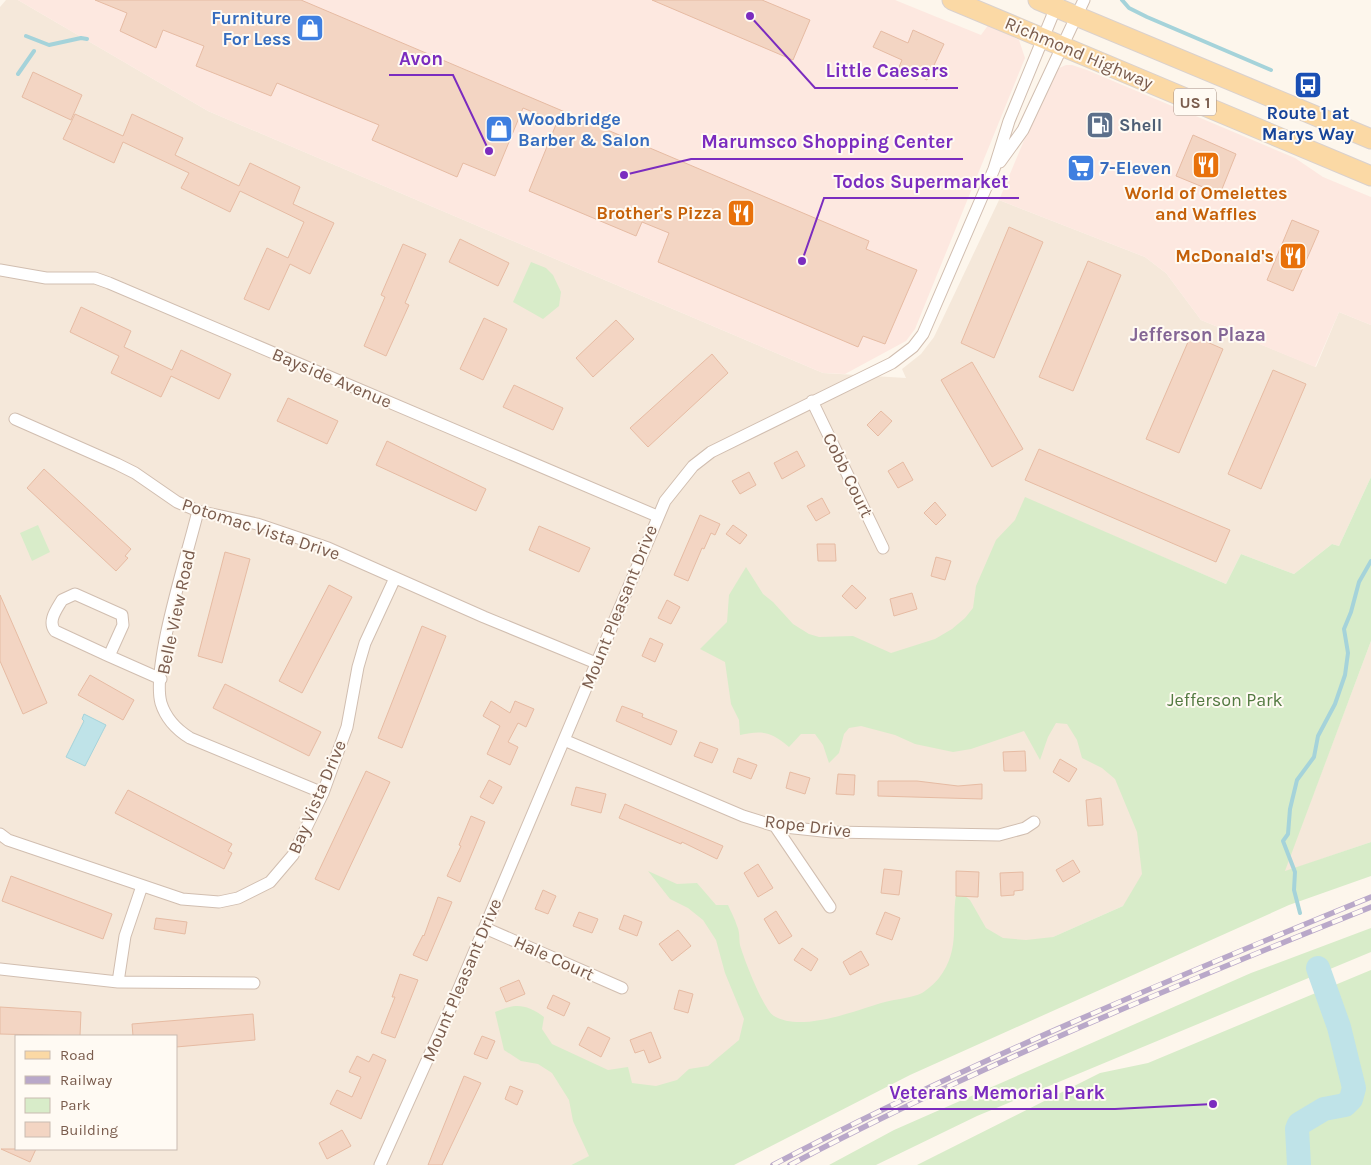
<svg xmlns="http://www.w3.org/2000/svg" width="1371" height="1165" font-family="Karla,sans-serif">
<rect width="100%" height="100%" fill="#fdf6ec"/>
<path fill="#f5e8da" fill-rule="evenodd" d="M6,0h12l190,111 615,262 83,5 -4,-9 19,-15 13,-17 65,-137 146,57 21,16 35,47 115,47 23,-55 32,13v152l-32,69 -7,-2 -38,30 -53,-20 -15,30 -201,-86 103,265 49,119 -252,112 -354,171h-571v-1158zM16,1036h160v113h-160z
M1371,641v201l-87,30z"/>
<path fill="#fde8e0" d="M18,0h877l86,35 8,-11 30,16 6,18 -110,271 -9,12 -61,33 -22,-1 -615,-262z
M1066,65h6l15,5 208,88 28,19 48,20v128l-32,-13 -24,55 -114,-47 -35,-47 -21,-16 -146,-57 49,-117 9,-14z"/>
<path fill="#d8ecc9" d="M531,262l15,6 7,7 8,17 -2,14 -16,13 -30,-17z
M1371,477v164l-86,230 86,-29v34l-82,29 -379,170 -176,90h-163l18,-9 -16,-35 -4,-21 -17,-27 -14,-9 -17,-3 -17,-11 -9,-38c21,-9 31,-8 49,5l-2,12 10,15 56,26 20,-3 4,16 24,3 21,-6 12,-11 19,-3 31,-26 5,-21 -19,-46 -9,-33 -13,-20 -15,-12 -18,-9 -22,-28 29,13 20,-1 19,22h12c3,7 7,14 9,21 3,6 2,13 3,19 4,14 23,64 34,71 28,17 82,-6 111,-14 11,-3 27,-4 37,-9 5,-3 13,-10 17,-15 23,-30 11,-57 18,-88l13,10 16,28 17,10 23,2 27,-3 70,-31 19,-32 -5,-42 -22,-53 -13,-11 -20,-10 -5,-18 -10,-16 -11,-1 -8,14 -8,23 -16,-29 -53,18 -18,3 -38,-8 -20,-9 -34,-9 -12,2 -5,6 -5,19 -10,10 -6,-18 -8,-11h-14l-12,13c-18,-15 -26,-17 -49,-12l-1,-15 -8,-16 -6,-42 -25,-13 27,-27 2,-27 17,-28 17,27 10,8 20,22 16,10 10,3 34,-1 38,17 44,-14 17,-10 13,-11 8,-10 3,-22 20,-46 19,-20 10,-23 201,87 15,-30 53,20 38,-30 7,2z
M38,525l12,27 -18,9 -12,-28z
M1371,928v24l-394,164 -101,49h-47l65,-35 357,-157z
M1371,970v195h-454l183,-92 48,-10z"/>
<path fill="#bfe3e8" stroke="#a5d3da" d="M84,714l22,11 -21,41 -19,-9 18,-36 -2,-2z"/>
<g fill="none" stroke-linecap="round" stroke-linejoin="round">
<path stroke="#a5d3da" stroke-width="4" d="M1122,0l7,8 18,9 124,53
M26,36l23,9 32,-7 6,1
M18,74l16,-23
M1300,913l-6,-23 1,-18 -12,-31 5,-7 2,-25 7,-29 17,-23 4,-21 17,-32 10,-29 3,-22 -4,-24 7,-17 8,-30 12,-21"/>
<path stroke="#bfe3e8" stroke-width="24" d="M1299,1165l-2,-36 2,-5 25,-15 21,-4 6,-6 3,-11 -15,-61 -21,-59"/>
</g>
<path fill="#f3d5c3" stroke="#e6bba3" d="M95,0h206l568,241 -3,8 51,21 -32,74 -22,-8 -5,11 -200,-85 11,-29 -27,-11 -6,14 -107,-45 28,-69 -34,-14 -28,68 -32,-13 -6,14 -85,-37 7,-15 -102,-42 -6,13 -75,-30 8,-20 -41,-16 -7,18 -36,-17 7,-18z
M652,0h110l48,20 -17,40z
M913,30l31,14 -17,36 -28,-13 3,-7 -29,-13 8,-16 27,12z
M33,72l49,23 -11,25 -49,-23z
M75,114l48,22 9,-22 51,24 -8,17 64,31 11,-23 50,24 -7,17 41,19 -24,51 -20,-10 -21,46 -25,-11 23,-51 21,10 16,-36 -64,-31 -10,21 -49,-24 8,-15 -66,-31 -9,21 -51,-24z
M1193,135l43,19 -16,40 -44,-18z
M1292,220l27,11 -26,60 -26,-11z
M1009,227l34,15 -49,116 -33,-15z
M460,239l49,24 -11,23 -49,-24z
M403,244l23,10 -21,49 4,2 -23,51 -22,-10 21,-49 -4,-2z
M1088,261l33,14 -48,116 -34,-14z
M81,307l50,24 -7,16 48,23 9,-20 50,24 -12,25 -48,-23 -10,21 -50,-24 8,-17 -49,-24z
M484,318l23,11 -24,51 -23,-11z
M616,320l18,19 -41,38 -17,-19z
M1191,335l32,14 -44,104 -33,-14z
M712,354l16,19 -80,74 -18,-19z
M972,362l51,87 -31,18 -51,-87z
M1273,370l33,14 -45,105 -33,-15z
M514,385l49,23 -10,22 -50,-23z
M288,398l50,23 -11,23 -50,-23z
M881,411l11,10 -14,15 -11,-11z
M387,441l99,48 -10,22 -100,-46z
M1039,449l191,81 -14,32 -191,-82z
M797,451l8,15 -23,13 -8,-16z
M903,462l10,18 -15,8 -10,-17z
M44,469l87,80 -6,7 3,2 -12,13 -89,-83z
M749,472l7,13 -16,9 -8,-13z
M822,498l8,15 -14,8 -9,-15z
M935,502l11,13 -10,10 -12,-12z
M700,515l20,9 -5,11 -4,-2 -7,16 -2,-1 -14,33 -14,-6z
M733,525l14,10 -7,9 -14,-10z
M539,526l51,22 -11,24 -50,-22z
M817,544h18l1,17h-18z
M225,552l25,7 -28,104 -24,-7z
M936,557l15,4 -6,19 -14,-4z
M329,585l23,12 -50,96 -23,-12z
M852,585l14,13 -10,11 -14,-13z
M912,593l5,16 -23,7 -4,-17z
M0,595l47,108 -24,11 -23,-53z
M667,600l13,7 -9,17 -13,-6z
M422,626l24,10 -44,112 -24,-10z
M650,638l13,6 -8,18 -13,-6z
M90,675l44,25 -11,20 -45,-25z
M225,684l96,48 -12,24 -96,-48z
M491,701l19,12 5,-12 19,8 -8,18 -8,-4 -10,19 10,5 -8,18 -23,-11 13,-28 -17,-10z
M622,706l21,8 -1,3 35,14 -6,14 -55,-24z
M700,742l18,7 -6,14 -18,-7z
M1025,751l1,20h-22l-1,-19z
M738,758l19,7 -6,14 -18,-7z
M1060,759l17,10 -8,13 -16,-10z
M366,771l24,11 -51,108 -24,-11z
M790,772l20,6 -5,16 -19,-6z
M838,774l17,1 -1,20 -18,-1z
M489,780l13,7 -9,17 -13,-7z
M878,781h39l41,5 24,-2v15l-104,-3z
M576,787l30,7 -5,19 -30,-8z
M128,790l104,54 -4,7 4,2 -8,16 -109,-56z
M1101,798l2,27 -15,1 -2,-26z
M625,804l98,42 -6,13 -35,-17 -1,2 -62,-26z
M471,816l14,6 -25,60 -13,-6 14,-30 -2,-1z
M1073,860l7,12 -17,10 -7,-12z
M758,864l15,24 -15,9 -14,-24z
M884,869l18,2 -3,24 -18,-2z
M956,871l23,1 -1,25 -22,-1z
M1023,872v18l-9,1v4l-13,1 -1,-23z
M11,876l101,38 -9,25 -101,-38z
M543,890l13,6 -8,18 -13,-5z
M438,897l14,5 -25,59 -14,-6 10,-20 1,1z
M776,911l16,25 -13,8 -15,-25z
M579,912l19,7 -6,14 -19,-7z
M885,912l15,6 -8,22 -16,-6z
M624,915l18,7 -5,14 -18,-7z
M156,918l31,4 -2,12 -31,-5z
M678,930l13,16 -19,15 -13,-17z
M802,948l16,11 -7,12 -17,-11z
M861,951l8,14 -19,10 -7,-13z
M400,974l18,6 -23,58 -14,-5 14,-36h-3z
M519,980l6,14 -19,8 -6,-14z
M679,990l14,4 -5,19 -14,-4z
M553,995l17,8 -6,13 -17,-8z
M0,1007l81,5 -1,24 -80,-2z
M253,1014l2,26 -79,7v-11h-43l-1,-12z
M588,1027l22,11 -9,19 -22,-12z
M651,1032l10,26 -12,5 -5,-13 -9,3 -5,-13z
M482,1036l13,5 -8,18 -13,-5z
M373,1054l13,6 -25,59 -31,-15 7,-14 15,7 9,-20 -12,-5 8,-16 12,6z
M464,1076l17,7 -39,82h-14z
M510,1086l13,5 -6,14 -12,-6z
M342,1130l9,16 -24,13 -8,-16z
M1,1149h35l-6,13z"/>
<g fill="none" stroke-linecap="round" stroke-linejoin="round">
<g stroke="#d1beb0" stroke-width="13">
<path id="minor" d="M1000,162l23,-32 61,-130
M0,270l46,8h49l14,5 548,233
M812,401l71,147
M15,419l102,45 18,9 42,29 21,9 59,13 71,24 156,69 112,46
M198,511c-10,42 -47,155 -37,192 5,16 16,27 29,35l133,55
M75,594l47,21 1,10 -14,31 -54,-25c-8,-10 2,-22 7,-31z
M109,656l52,23
M564,740l179,76 32,10 57,6 167,3 26,-7 9,-6
M775,826l55,81
M0,834l8,6 174,59 37,3 19,-4 32,-16 23,-27 30,-62 24,-66 11,-60 7,-24 30,-65
M485,928l137,60
M0,969l118,13 136,1
M118,982l7,-46 17,-50
M380,1165l71,-158 214,-506 28,-35 18,-14 181,-89 21,-16 10,-13 71,-165 15,-48 49,-119"/>
</g>
<g stroke="#dad1cd" stroke-width="21">
<path id="primary" d="M952,0l419,176
M1038,0l333,139"/>
</g>
<use href="#minor" stroke="#fff" stroke-width="11"/>
<use href="#primary" stroke="#fbd9a5" stroke-width="19"/>
<g stroke="#b9a8c9" stroke-width="5.5">
<path id="rail" d="M773,1165c194,-102 396,-185 598,-268
M790,1165c187,-99 385,-179 581,-258"/>
</g>
<use href="#rail" stroke="#fffaf3" stroke-width="4" stroke-dasharray="11" stroke-linecap="butt"/>
</g>
<defs>
<g id="shop-square" transform="scale(1.4375)"><rect x="-9" y="-9" width="18" height="18" rx="4" fill="#3f7fe0" stroke="#fffaf3"/><path d="M-5-2.5h2.3a2.7 3.5 0 0 1 5.4 0H5L5.5 6h-11ZM-1.5-2.5h3a1.5 2.3 0 0 0-3 0Z" fill="#fff"/></g>
<g id="bus-square" transform="scale(1.4375)"><rect x="-9" y="-9" width="18" height="18" rx="4" fill="#1a4fb4" stroke="#fffaf3"/><path d="M-5-6H5V4H4V6H2V4H-2V6H-4V4H-5ZM-3.5-4V0h7V-4ZM-3.5 1.2v1.5H-2V1.2ZM2 1.2v1.5H3.5V1.2Z" fill="#fff"/></g>
<g id="fuel-square" transform="scale(1.4375)"><rect x="-9" y="-9" width="18" height="18" rx="4" fill="#5c6f8a" stroke="#fffaf3"/><path d="M-5.5-6h7V0h2V4h1.3V-2.5L3-4.5l.8-.8L6-3V5H2.5V1h-1V6h-7ZM-4.2-4.7v3.2H.2V-4.7Z" fill="#fff"/></g>
<g id="restaurant-square" transform="scale(1.4375)"><rect x="-9" y="-9" width="18" height="18" rx="4" fill="#e8710a" stroke="#fffaf3"/><path d="M-5-6h1v4h1v-4h1v4h1v-4h1v5L-1.5 .5V6h-2V.5L-5-1ZM5-6V6H3V1.5H1.5Q1.5-4 5-6Z" fill="#fff"/></g>
<g id="supermarket-square" transform="scale(1.4375)"><rect x="-9" y="-9" width="18" height="18" rx="4" fill="#3f7fe0" stroke="#fffaf3"/><path d="M-6-5.5h2.5l.6 2H6L4.5 2H-2.5L-4.4-4H-6ZM-1.5 3.2a1.3 1.3 0 1 0 .1 0ZM3 3.2a1.3 1.3 0 1 0 .1 0Z" fill="#fff"/></g>
</defs>
<g fill-rule="evenodd">
<use href="#shop-square" x="310" y="28"/>
<use href="#bus-square" x="1308" y="85"/>
<use href="#fuel-square" x="1100" y="125"/>
<use href="#shop-square" x="499" y="129"/>
<use href="#restaurant-square" x="1206" y="165"/>
<use href="#supermarket-square" x="1081" y="168"/>
<use href="#restaurant-square" x="741" y="213"/>
<use href="#restaurant-square" x="1293" y="256"/>
</g>
<g text-anchor="middle" dominant-baseline="central" stroke-width="4" stroke-linejoin="round" paint-order="stroke">
<rect fill="#fffaf3" stroke="#a28b7f" stroke-width="1" x="1174" y="88.5" width="42" height="27" rx="4"/>
<g font-size="16" font-weight="bold" fill="#7a5c4d">
<text x="1195" y="102">US 1</text>
</g>
<g font-size="18" font-weight="bold" fill="#366cbe" stroke="#fffaf3" text-anchor="start">
<text x="291" y="18" text-anchor="end">Furniture<tspan x="291" dy="21">For Less</tspan></text>
<text x="518" y="119">Woodbridge<tspan x="518" dy="21">Barber &amp; Salon</tspan></text>
<text x="1100" y="168">7-Eleven</text>
</g>
<g font-size="18" fill="#7a5c4d" stroke="#fffaf3">
<text transform="translate(1079 53) rotate(23)">Richmond Highway</text>
<text transform="translate(332 378) rotate(23)">Bayside Avenue</text>
<text transform="translate(848 475) rotate(64)">Cobb Court</text>
<text transform="translate(261 529) rotate(18)">Potomac Vista Drive</text>
<text transform="translate(619 607) rotate(-68)">Mount Pleasant Drive</text>
<text transform="translate(176 612) rotate(-78)">Belle View Road</text>
<text transform="translate(317 797) rotate(-67)">Bay Vista Drive</text>
<text transform="translate(808 826) rotate(7)">Rope Drive</text>
<text transform="translate(554 958) rotate(24)">Hale Court</text>
<text transform="translate(462 980) rotate(-67)">Mount Pleasant Drive</text>
</g>
<g font-size="18" font-weight="bold" fill="#164399" stroke="#fffaf3">
<text x="1308" y="113">Route 1 at<tspan x="1308" dy="21">Marys Way</tspan></text>
</g>
<g font-size="18" font-weight="bold" fill="#4e5e75" stroke="#fffaf3" text-anchor="start">
<text x="1119" y="125">Shell</text>
</g>
<g font-size="18" font-weight="bold" fill="#c56008" stroke="#fffaf3" text-anchor="end">
<text x="1206" y="193" text-anchor="middle">World of Omelettes<tspan x="1206" dy="21">and Waffles</tspan></text>
<text x="722" y="213">Brother's Pizza</text>
<text x="1274" y="256">McDonald's</text>
</g>
<g font-size="18" fill="#537a41" stroke="#fffaf3">
<text x="1225" y="700">Jefferson Park</text>
</g>
<g font-size="19" font-weight="bold" fill="#846695" stroke="#fffaf3">
<text x="1198" y="335">Jefferson Plaza</text>
</g>
</g>
<path fill="none" stroke="#7b2cbf" stroke-width="2" d="M489 151L453 75H389M750 16L815 88H958M624 175L691 159H963M802 261L824 198H1019M1213 1104L1115 1109H880"/>
<g fill="#7b2cbf" stroke="#fffaf3" stroke-width="2">
<circle cx="489" cy="151" r="5"/>
<circle cx="750" cy="16" r="5"/>
<circle cx="624" cy="175" r="5"/>
<circle cx="802" cy="261" r="5"/>
<circle cx="1213" cy="1104" r="5"/>
</g>
<g font-size="19" text-anchor="middle" font-weight="bold" fill="#7b2cbf" stroke="#fffaf3" stroke-width="4" stroke-linejoin="round" paint-order="stroke">
<text x="421" y="65">Avon</text>
<text x="887" y="77">Little Caesars</text>
<text x="827" y="148">Marumsco Shopping Center</text>
<text x="921" y="188">Todos Supermarket</text>
<text x="997" y="1099">Veterans Memorial Park</text>
</g>
<rect x="15" y="1035" width="162" height="115" fill="#fffaf3" stroke="#cabbb1"/>
<rect x="25" y="1051" width="25" height="8" fill="#fbd9a5" stroke="#cabbb1"/>
<text x="60" y="1060" font-size="15" fill="#7a5c4d">Road</text>
<rect x="25" y="1076" width="25" height="8" fill="#b9a8c9" stroke="#cabbb1"/>
<text x="60" y="1085" font-size="15" fill="#7a5c4d">Railway</text>
<rect x="25" y="1098" width="25" height="15" fill="#d8ecc9" stroke="#cabbb1"/>
<text x="60" y="1110" font-size="15" fill="#7a5c4d">Park</text>
<rect x="25" y="1122" width="25" height="15" fill="#f3d5c3" stroke="#cabbb1"/>
<text x="60" y="1135" font-size="15" fill="#7a5c4d">Building</text>
</svg>
